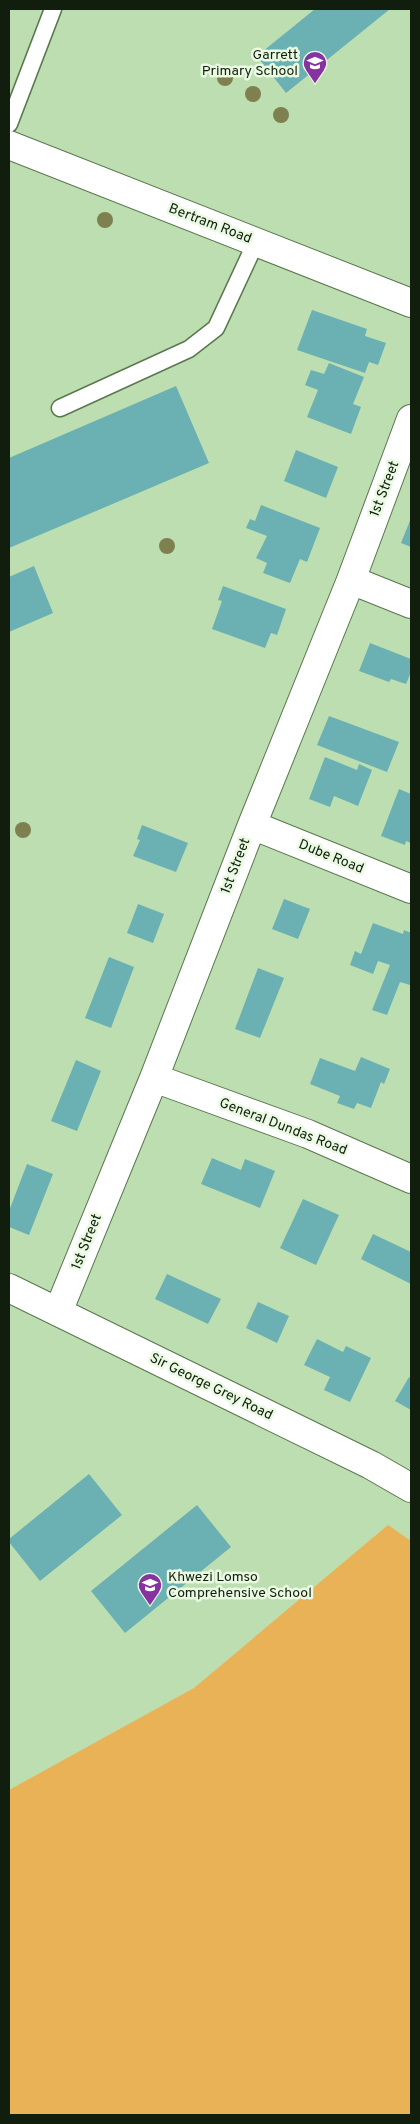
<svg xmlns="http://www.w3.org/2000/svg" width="420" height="2124" font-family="Overpass,sans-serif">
<rect width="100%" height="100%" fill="#bddeb0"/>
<path fill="#eab257" d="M388,1525l23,16v574h-402v-325l185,-102z"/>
<path fill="#6bb1b3" d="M315,9h75l-104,84 -29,-37z
M312,310l55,19 -2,7 21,7 -8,22 -9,-3 -4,11 -68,-23z
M329,363l35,14 -11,27 8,3 -10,27 -44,-17 11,-27 -13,-5 6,-15 13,4z
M176,386l33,77 -200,85v-90z
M296,450l42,17 -12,31 -42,-17z
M261,505l59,23 -13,34 -7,-3 -10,24 -27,-10 4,-10 -11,-5 11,-22 -21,-8 4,-9 5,2z
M411,518v29l-10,-4z
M34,566l19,47 -44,19v-55z
M223,586l63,23 -9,26 -6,-2 -6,15 -53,-19 10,-28 -4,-1z
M370,643l41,16v13l-5,12 -15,-5 -2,3 -30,-11z
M329,716l70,26 -12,30 -70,-27z
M325,757l32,13 2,-6 13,6 -14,36 -24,-10 -4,11 -21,-8z
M399,789l12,5v49l-5,-2 -1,4 -24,-9z
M142,825l46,18 -12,29 -43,-16 7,-16 -3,-1z
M284,899l26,10 -12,30 -26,-10z
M138,904l26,10 -11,29 -26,-10z
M373,923l30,11 1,-4 7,3v48l-1,4 -10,-3 -13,33 -15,-5 18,-45 -12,-4 -5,13 -23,-9 5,-14 6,3z
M109,957l25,10 -23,61 -26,-10z
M258,968l26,10 -24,60 -25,-9z
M361,1057l29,12 -6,15 -3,-2 -10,26 -14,-5 -3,6 -17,-6 3,-7 -30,-12 10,-26 35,13z
M76,1060l25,11 -24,60 -26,-10z
M212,1158l29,12 4,-11 30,12 -15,37 -59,-24z
M27,1164l26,10 -24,61 -20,-8v-16z
M303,1199l36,16 -23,50 -36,-17z
M373,1234l38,18v32l-50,-25z
M167,1274l54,25 -13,25 -53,-25z
M258,1302l31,14 -12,27 -31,-15z
M317,1339l26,13 3,-6 25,12 -21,44 -26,-12 6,-13 -26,-12z
M409,1377l2,2v31l-16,-9z
M89,1474l33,41 -82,66 -31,-39v-3z
M197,1505l34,42 -106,86 -34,-42z"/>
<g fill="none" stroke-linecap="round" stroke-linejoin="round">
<g stroke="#5a774e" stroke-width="19">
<path id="service" d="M9,124l44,-115
M60,408l129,-59 27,-21 40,-86"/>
</g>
<g stroke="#5a774e" stroke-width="30">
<path id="minor" d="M351,580l60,24
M252,825l159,64
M154,1078l154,56 103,45
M9,1288l362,177 40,23
M58,1312l96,-234 98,-253 99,-245 60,-161"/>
</g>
<g stroke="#5a774e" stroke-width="30">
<path id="tertiary" d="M9,145l402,158"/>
</g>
<use href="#service" stroke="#fff" stroke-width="16"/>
<use href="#minor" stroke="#fff" stroke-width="28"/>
<use href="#tertiary" stroke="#fff" stroke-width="28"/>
</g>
<g fill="#7f804f">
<circle cx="225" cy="78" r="8"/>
<circle cx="253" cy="94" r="8"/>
<circle cx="281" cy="115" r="8"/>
<circle cx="105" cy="220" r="8"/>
<circle cx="167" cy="546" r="8"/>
<circle cx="23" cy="830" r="8"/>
</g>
<defs>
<g id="school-pin" transform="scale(1.25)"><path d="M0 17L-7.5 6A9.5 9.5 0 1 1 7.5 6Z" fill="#8632a0" stroke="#e9f9e2"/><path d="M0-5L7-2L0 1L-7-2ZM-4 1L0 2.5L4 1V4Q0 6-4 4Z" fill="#fff"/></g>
</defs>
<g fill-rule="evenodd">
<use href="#school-pin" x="315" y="63"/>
<use href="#school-pin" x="150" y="1585"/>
</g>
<g text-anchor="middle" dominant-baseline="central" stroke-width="5" stroke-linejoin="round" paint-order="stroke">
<g font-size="14" fill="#121e0d" stroke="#e9f9e2" text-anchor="end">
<text x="298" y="55">Garrett<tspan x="298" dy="16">Primary School</tspan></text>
<text x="168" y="1577" text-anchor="start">Khwezi Lomso<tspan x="168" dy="16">Comprehensive School</tspan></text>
</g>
<g font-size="14" fill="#121e0d" stroke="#e9f9e2">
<text transform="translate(210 224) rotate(21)">Bertram Road</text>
<text transform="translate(385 489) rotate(-69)">1st Street</text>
<text transform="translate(331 857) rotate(22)">Dube Road</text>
<text transform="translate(236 866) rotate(-69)">1st Street</text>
<text transform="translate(283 1127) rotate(21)">General Dundas Road</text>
<text transform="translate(87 1242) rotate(-68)">1st Street</text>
<text transform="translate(211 1387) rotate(26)">Sir George Grey Road</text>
</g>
</g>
<rect width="420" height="2124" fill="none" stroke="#121e0d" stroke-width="20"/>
</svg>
